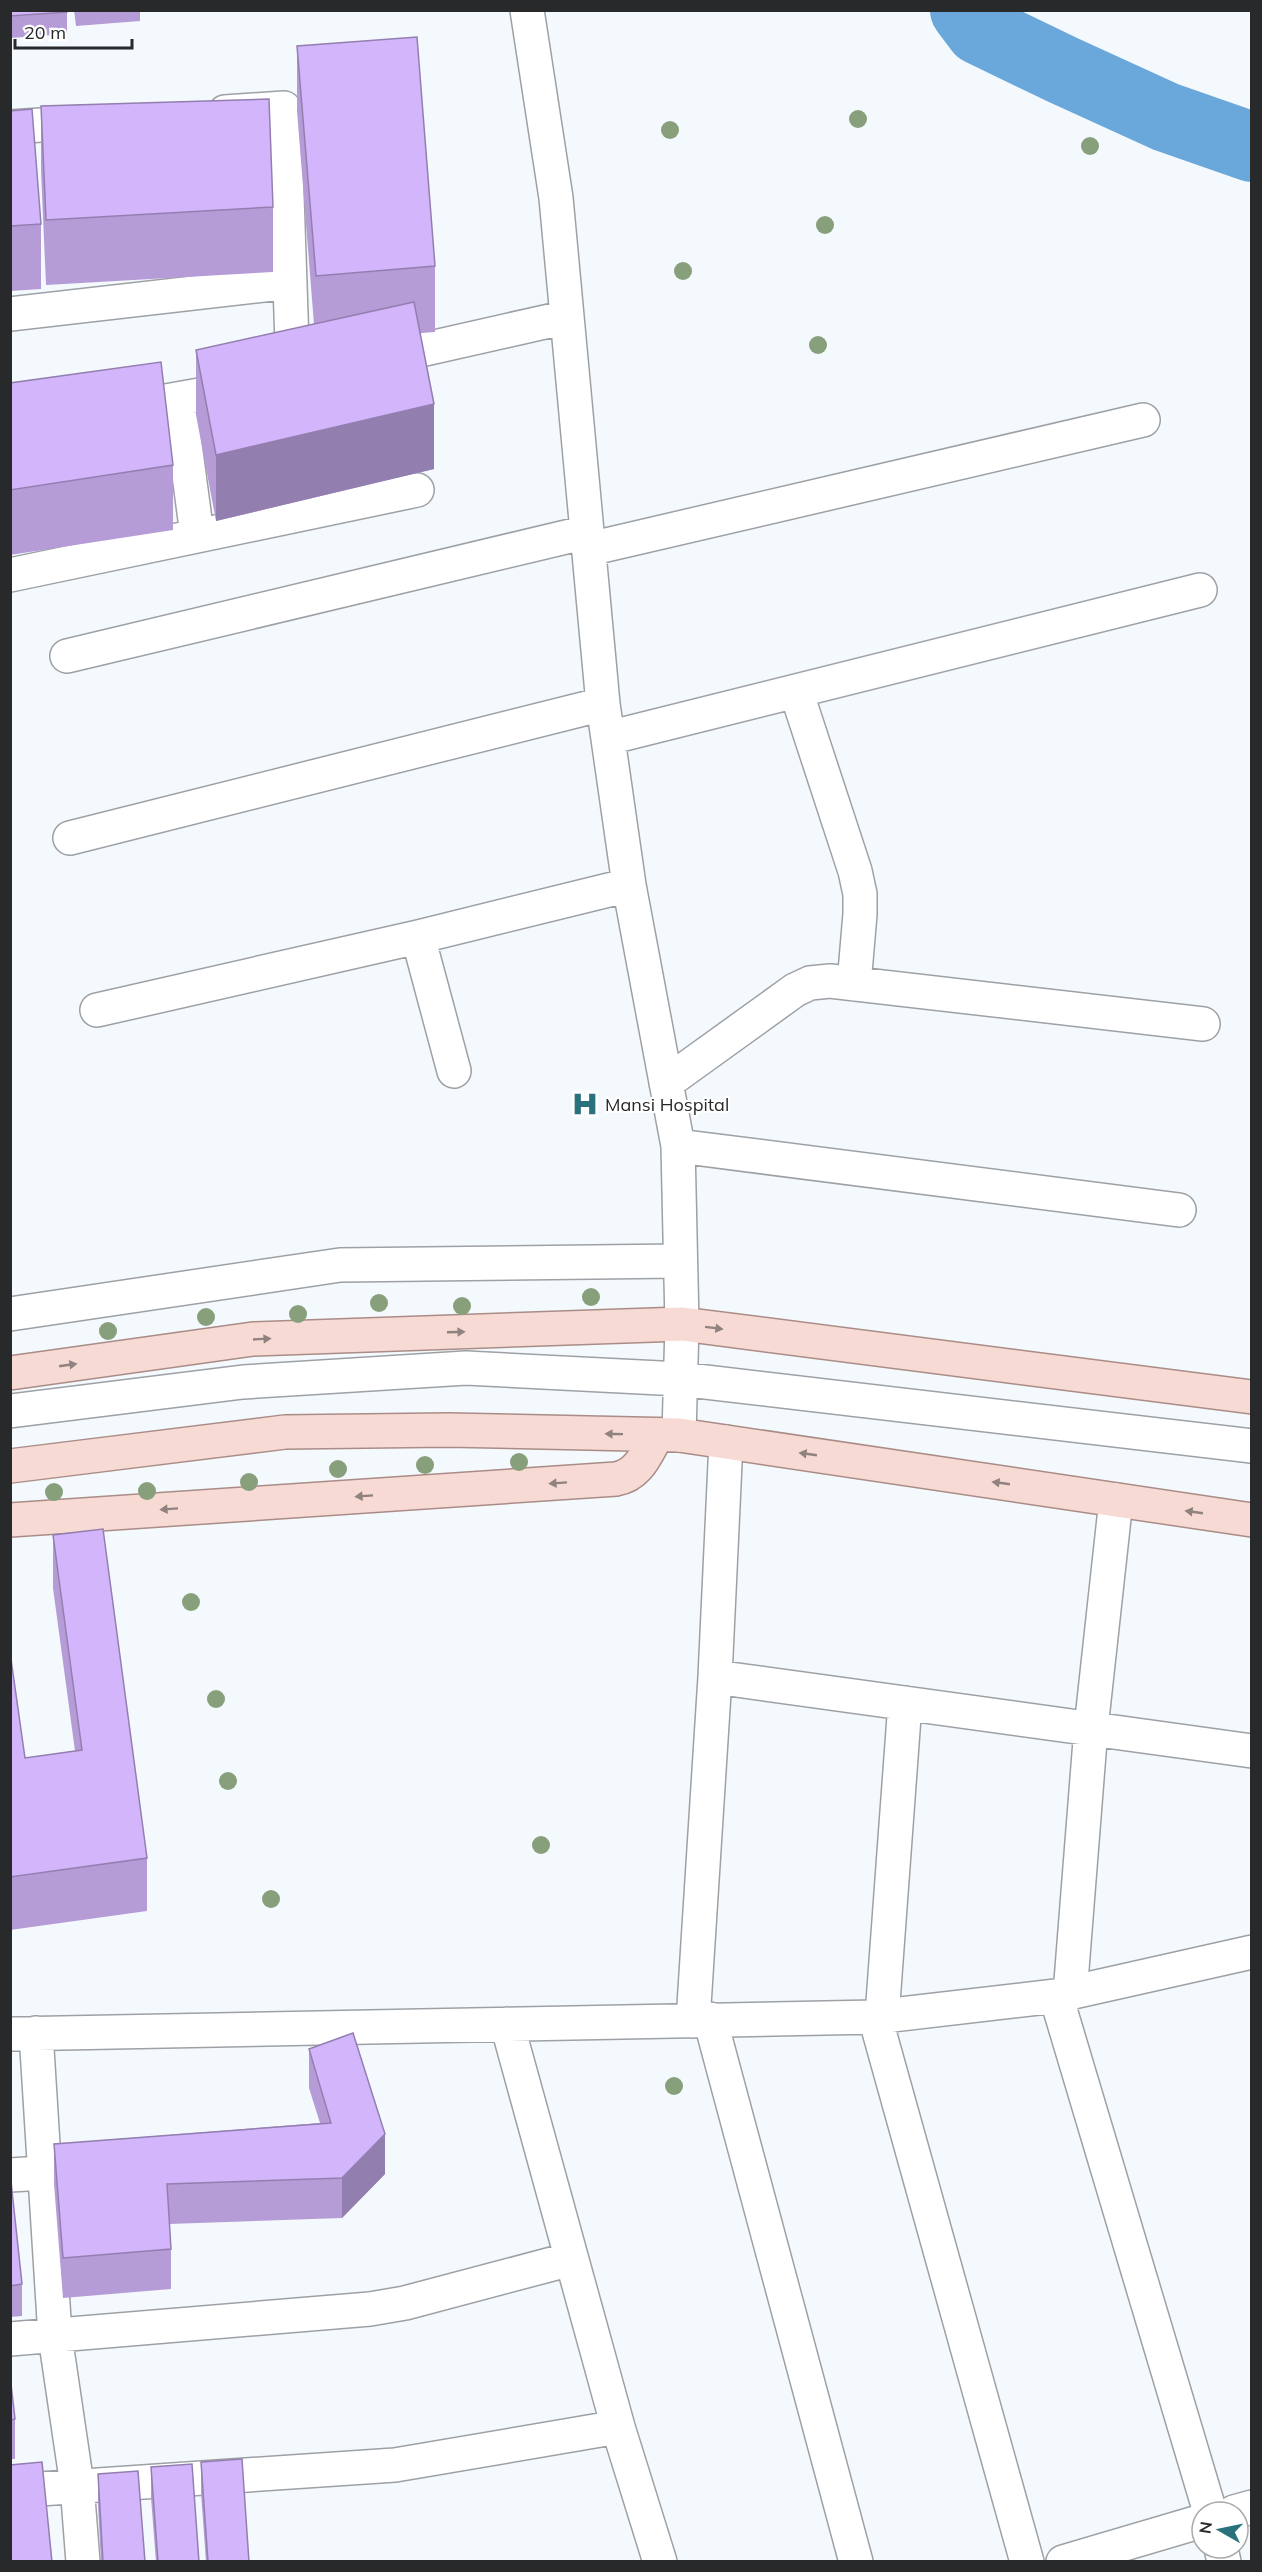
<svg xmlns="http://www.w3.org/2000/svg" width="1262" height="2572" font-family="Mulish,sans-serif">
<rect width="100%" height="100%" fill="#f4f9fd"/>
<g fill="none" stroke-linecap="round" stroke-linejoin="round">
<path stroke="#6aa8dc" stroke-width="70" d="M965,10l15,20 83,40 103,47 86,30"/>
<g stroke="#9da1a5" stroke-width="36">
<path id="minor" d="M527,10l29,188 47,506 26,181 49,261 4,178 -3,111
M225,112l59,-4 9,265
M10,127l77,-5
M10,314l280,-32
M381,359l186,-42
M179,399l18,136
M121,409l118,-21
M589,549l554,-129
M10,575l407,-85
M67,656l520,-124
M796,691l59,180 5,23v20l-6,70
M608,738l592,-148
M70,838l533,-134
M418,937l36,134
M97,1010l321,-73 211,-52
M666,1083l129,-93 15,-7 20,-2 373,43
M678,1146l501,64
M10,1314l330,-49 339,-4
M10,1411l233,-29 223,-14 214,11 572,67
M715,1677l537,74
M1070,1994l21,-266 25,-228
M1056,1996l154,516
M882,2016l23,-313
M875,2017l152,545
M710,2019l146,543
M693,2021l22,-344 11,-235
M507,2024l111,403 42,135
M36,2033l19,303 22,149 6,77
M10,2034l865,-17 181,-21 196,-44
M10,2175l33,-2
M10,2339l360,-30 35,-6 166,-44
M10,2491l385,-26 223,-38
M1234,2512l18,-5
M1221,2548l3,14
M1063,2562l139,-41"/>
</g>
<g stroke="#aa8c86" stroke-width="36">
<path id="major" d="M10,1373l243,-34 429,-15 570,73
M10,1466l275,-34 163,-2 231,5 573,85
M10,1520l606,-41c23,-4 30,-25 41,-44"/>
</g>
<use href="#minor" stroke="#fff" stroke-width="33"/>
<use href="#major" stroke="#f7dad4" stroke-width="33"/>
</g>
<g fill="#889f7c">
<circle cx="858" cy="119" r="9"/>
<circle cx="670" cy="130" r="9"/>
<circle cx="1090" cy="146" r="9"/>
<circle cx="825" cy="225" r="9"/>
<circle cx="683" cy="271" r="9"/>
<circle cx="818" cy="345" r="9"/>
<circle cx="591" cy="1297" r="9"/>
<circle cx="379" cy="1303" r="9"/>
<circle cx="462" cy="1306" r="9"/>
<circle cx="298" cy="1314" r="9"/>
<circle cx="206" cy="1317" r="9"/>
<circle cx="108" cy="1331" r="9"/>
<circle cx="519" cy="1462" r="9"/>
<circle cx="425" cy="1465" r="9"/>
<circle cx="338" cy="1469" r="9"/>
<circle cx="249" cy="1482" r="9"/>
<circle cx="147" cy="1491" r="9"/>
<circle cx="54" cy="1492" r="9"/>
<circle cx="191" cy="1602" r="9"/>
<circle cx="216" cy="1699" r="9"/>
<circle cx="228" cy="1781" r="9"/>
<circle cx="541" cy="1845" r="9"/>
<circle cx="271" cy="1899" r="9"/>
<circle cx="674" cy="2086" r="9"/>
</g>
<path fill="#b59cd7" d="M10,10h57v24l-57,4z
M74,10h66v11l-64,5z
M297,46l138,220v66l-15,1 14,136 -218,52 -20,-106v-65l118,-26 -17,-213z
M41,106l232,101v65l-227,13 -5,-114z
M10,111l31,113v65l-31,2z
M10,383l163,82v65l-163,25z
M53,1535l94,323v53l-137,19v-278l15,106 50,-7 -22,-163z
M309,2049l76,125 -43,44 -173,6 2,25v40l-108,9 -9,-114v-40l266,-21 -11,-35z
M10,2114l1,18v22h-1z
M10,2172l12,112v32l-12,1z
M10,2375l5,44v40h-5z
M201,2462l48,100h-43l-5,-69z
M151,2467l48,95h-43l-5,-64z
M98,2474l47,88h-44l-3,-57z"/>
<path fill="#937faf" d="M434,404v65l-218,52v-66z
M385,2134v40l-43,44v-40z"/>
<path fill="#d2b5fa" stroke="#937faf" stroke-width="1.5" d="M10,10h57v2l-57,4z
M417,37l18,229 -119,10 -19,-230z
M269,99l4,108 -227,13 -5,-114z
M32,109l9,115 -31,2v-115z
M414,302l20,102 -218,51 -20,-105z
M161,362l12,103 -163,25v-107z
M103,1529l44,329 -137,19v-225l15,106 57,-8 -29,-215z
M353,2033l32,101 -43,44 -175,6 4,65 -108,9 -9,-114 277,-21 -22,-74z
M10,2172l12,112 -12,2z
M10,2375l5,44 -5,1z
M242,2459l7,103h-41l-7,-100z
M42,2462l10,100h-42v-97z
M192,2464l7,98h-41l-7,-95z
M138,2471l7,91h-42l-5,-88z"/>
<defs><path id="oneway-solid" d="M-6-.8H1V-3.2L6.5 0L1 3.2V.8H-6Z" transform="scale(1.5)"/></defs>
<g fill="#8f827f">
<use href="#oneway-solid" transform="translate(714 1328) rotate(7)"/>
<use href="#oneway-solid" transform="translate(456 1332) rotate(-2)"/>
<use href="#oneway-solid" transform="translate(262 1339) rotate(-3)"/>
<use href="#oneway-solid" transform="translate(68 1365) rotate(-8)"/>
<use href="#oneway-solid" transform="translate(614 1434) rotate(-179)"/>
<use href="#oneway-solid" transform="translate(808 1454) rotate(-172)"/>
<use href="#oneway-solid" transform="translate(558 1483) rotate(176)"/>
<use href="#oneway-solid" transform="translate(1001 1483) rotate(-172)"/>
<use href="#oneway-solid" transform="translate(364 1496) rotate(176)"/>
<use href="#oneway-solid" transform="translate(169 1509) rotate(176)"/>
<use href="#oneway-solid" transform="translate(1194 1512) rotate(-172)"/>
</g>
<defs>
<g id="hospital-bare" transform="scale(2.07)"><path d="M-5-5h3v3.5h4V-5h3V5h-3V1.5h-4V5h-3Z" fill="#29717c" stroke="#fff" stroke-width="2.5" paint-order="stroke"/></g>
</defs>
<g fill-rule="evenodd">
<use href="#hospital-bare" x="585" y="1104"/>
</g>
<g text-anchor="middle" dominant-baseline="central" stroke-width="4.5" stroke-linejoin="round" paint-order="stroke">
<g font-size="18" fill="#27292a" stroke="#fff" text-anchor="start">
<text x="605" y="1104">Mansi Hospital</text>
</g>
</g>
<rect width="1262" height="2572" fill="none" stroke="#27292a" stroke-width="24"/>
<g transform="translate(1220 2530) rotate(279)"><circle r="28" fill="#ffffff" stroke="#a9a9aa" stroke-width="1.5"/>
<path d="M0-4.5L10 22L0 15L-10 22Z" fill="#29717c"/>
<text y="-9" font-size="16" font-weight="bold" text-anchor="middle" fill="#27292a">N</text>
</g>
<path d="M15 39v9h117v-9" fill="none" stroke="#27292a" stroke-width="3"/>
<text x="24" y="39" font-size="18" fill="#27292a" stroke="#ffffff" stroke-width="4.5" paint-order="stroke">20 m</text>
</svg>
